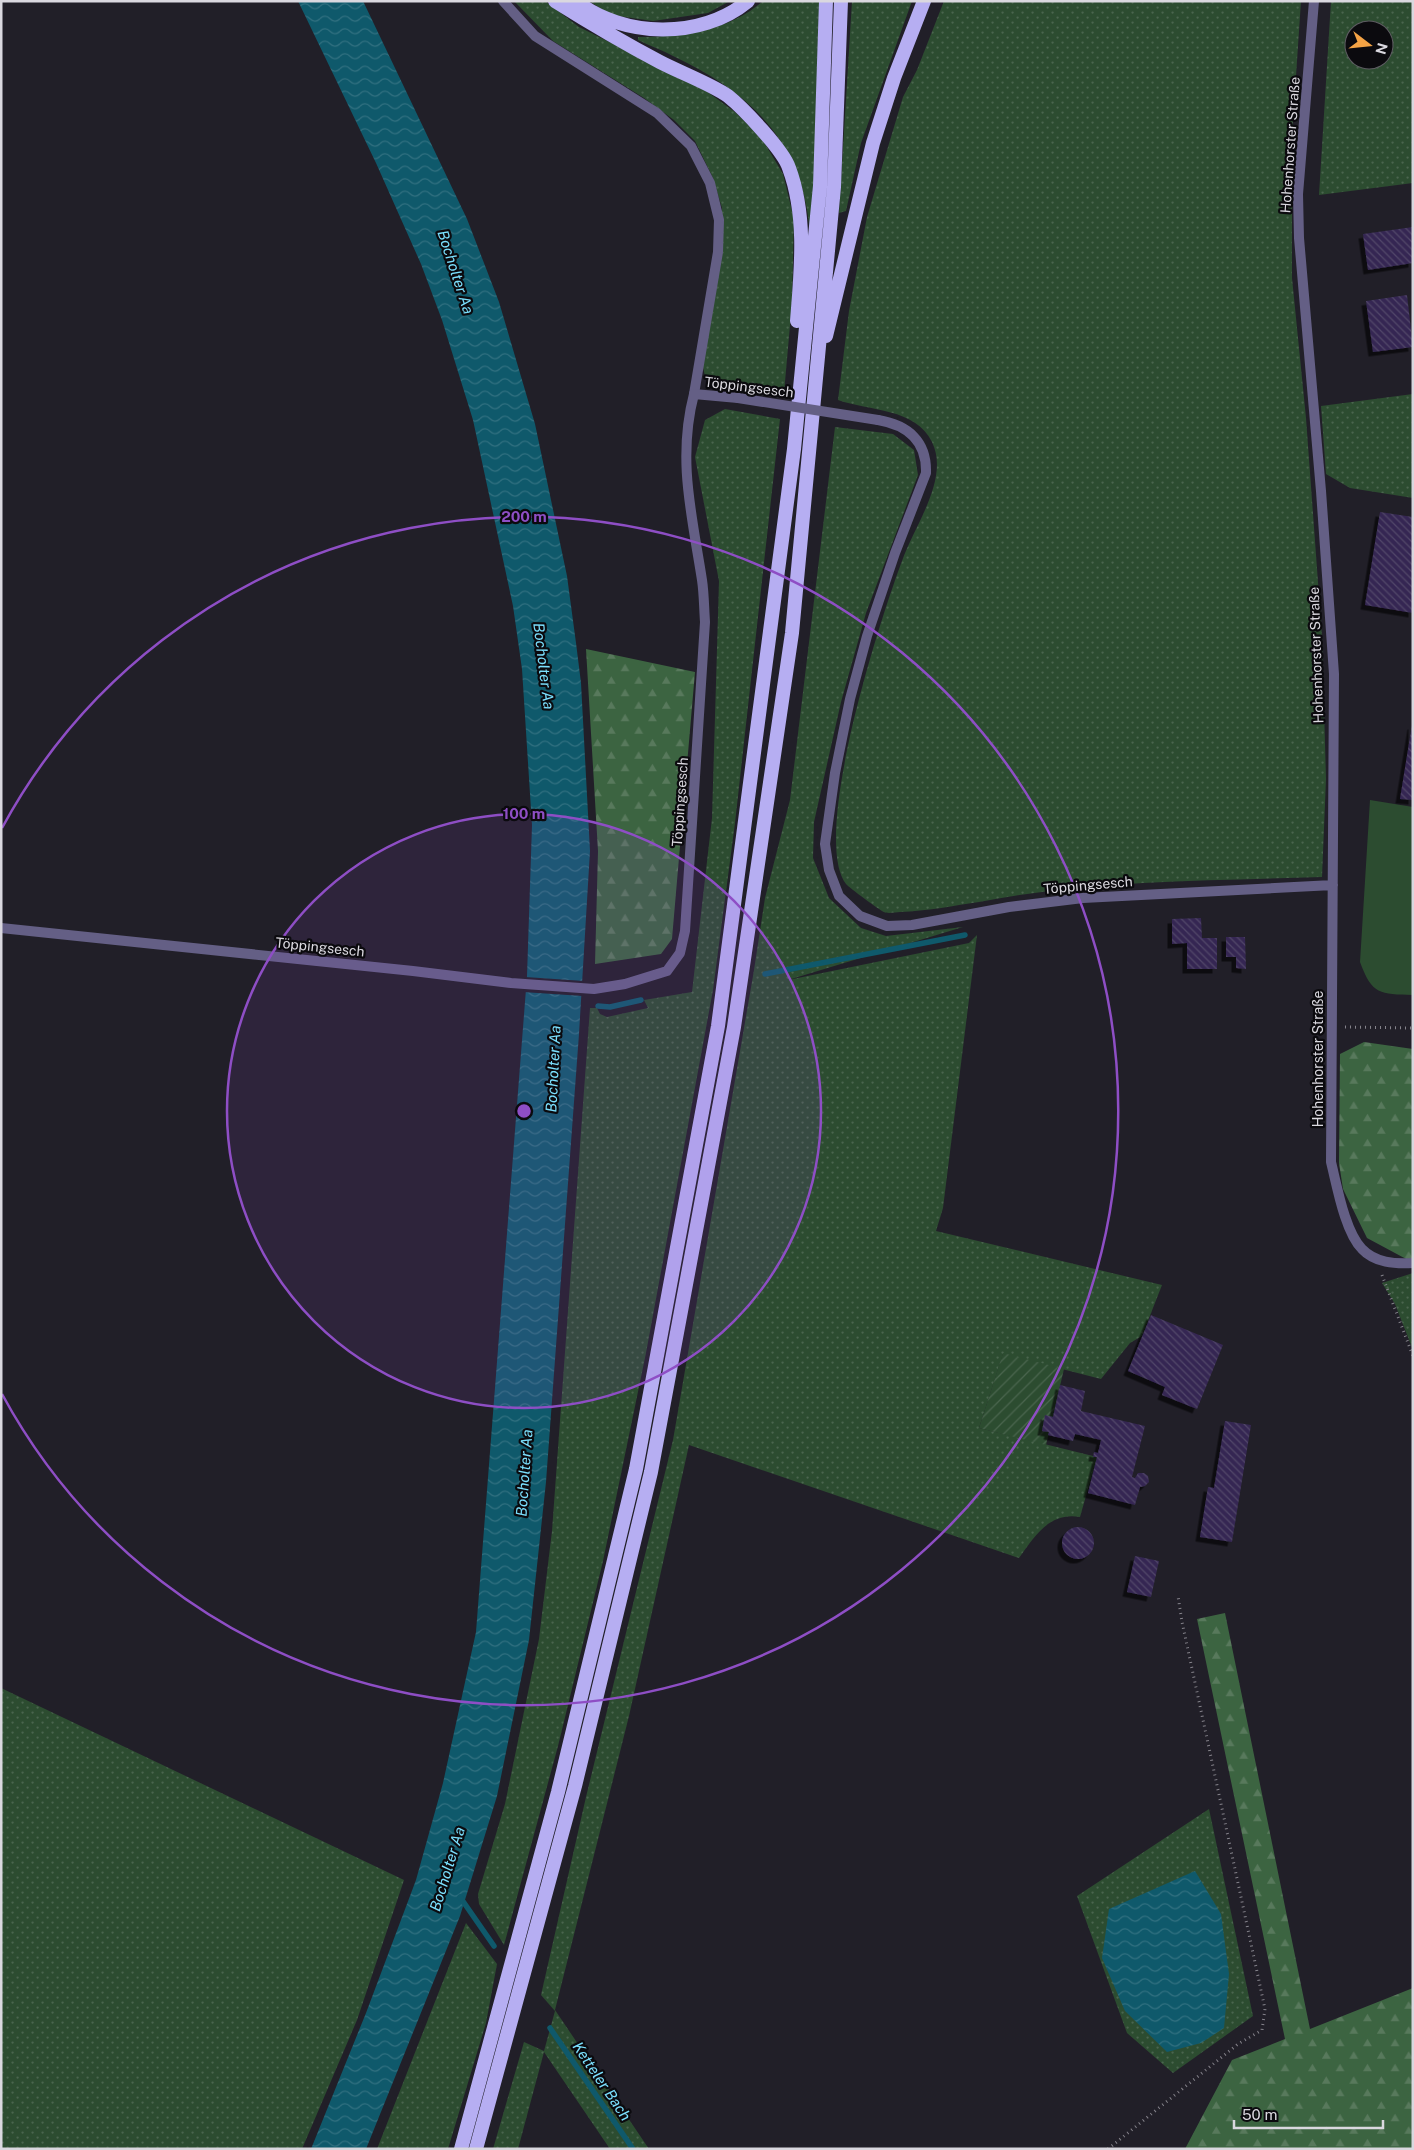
<svg xmlns="http://www.w3.org/2000/svg" width="1414" height="2150" font-family="'Public Sans',sans-serif">
<defs>
<pattern id="grass-dots" width="8" height="8" patternUnits="userSpaceOnUse" patternTransform="scale(1.25)"><rect width="8" height="8" fill="#2c4c30"/><path d="M2 2h.1M6 6h.1" fill="none" stroke="#4a654e" stroke-width="1.8" stroke-linecap="round"/></pattern>
<pattern id="forest-firs" width="22" height="20" patternUnits="userSpaceOnUse" patternTransform="scale(1.25)"><rect width="22" height="20" fill="#3c6441"/><path d="M5 1l3.5 6h-7zM16 11l3.5 6h-7z" fill="#58795c"/></pattern>
<pattern id="garden-furrows" width="10" height="10" patternUnits="userSpaceOnUse" patternTransform="scale(1.25)"><rect width="10" height="10" fill="#2c4c30"/><path d="M-1 1l2-2M0 10L10 0M9 11l2-2" fill="none" stroke="#4a654e"/></pattern>
<pattern id="water-waves" width="16" height="10" patternUnits="userSpaceOnUse" patternTransform="scale(1.25)"><rect width="16" height="10" fill="#0f596b"/><path d="M0 5q4-4 8 0t8 0" fill="none" stroke="#317080"/></pattern>
<pattern id="building-back-hatch" width="6" height="6" patternUnits="userSpaceOnUse" patternTransform="scale(1.25)"><rect width="6" height="6" fill="#352852"/><path d="M-1 5l2 2M0 0l6 6M5-1l2 2" fill="none" stroke="#52466a"/></pattern>
<filter id="shadow"><feDropShadow dx="-4.5" dy="4.5" stdDeviation="0" flood-color="#0009"/></filter>
</defs>
<rect width="100%" height="100%" fill="#211f28"/>
<path fill="url(#grass-dots)" fill-rule="evenodd" d="M514,1h31l34,26 123,61 33,24 26,25 22,37 11,45 -2,84 -8,90 -47,-9 -2,5 -17,-5 -13,-8 -3,-13 20,-116v-39l-9,-30 -18,-37 -21,-21 -30,-22 -91,-57z
M589,1h141l-22,12 -55,8 -42,-6z
M763,1h58l-4,159 -7,73c-7,-90 -57,-139 -137,-177 -11,-6 -23,-10 -35,-16v-3c43,0 91,-6 125,-36z
M852,1h60l-51,142 -15,68 -7,2z
M944,1h357l-9,135v142l14,140 16,219 4,142 -4,98c-115,4 -231,3 -343,25 -27,4 -52,9 -79,10 -4,0 -12,2 -16,0 -3,-1 -36,-25 -38,-28 -36,-48 35,-267 56,-323 12,-35 48,-82 30,-119 -16,-34 -63,-31 -94,-42l11,-89 18,-94 36,-120 14,-27z
M1331,1h82v182l-94,12zM1354,30h30v30h-30z
M1413,394v104l-63,-10 -24,-14 -5,-68z
M725,409l55,10 -45,404 -22,167 -67,363 -43,208 -45,185 -54,199 -25,-41 -1,-10 27,-90 34,-165 13,-108 38,-523h7l3,6 7,3 41,-9 -4,-8 48,-8 20,-174 7,-237 -24,-124 10,-37z
M835,427l58,7 21,16 4,25 -52,138 -25,89 -27,120 -1,36 16,40 32,30 25,8 77,-9 -175,53 181,-37 8,-8 -34,273 -7,23 226,54 -20,51 -12,7 -29,36 -98,-25 -24,74 118,29 -17,60c-31,-5 -45,19 -61,41l-330,-113 -60,271 -74,294 94,139h-39l-66,-97 -26,97h-25l31,-107 20,9 11,-40 -14,-16 45,-198 87,-357 81,-470 11,-72 25,-98z
M1413,1273v77l-18,-46 -13,-21z
M1,1688l403,192 -47,140 -55,129h-301z
M1209,1809l44,207 -80,57 -46,-40 -50,-137z
M466,1923l31,41 -11,59 -38,126h-71z"/>
<path fill="url(#forest-firs)" d="M586,649l109,23 -23,267 -11,15 -66,10 3,-113z
M1364,1042l49,7v210l-5,1 -41,-22 -24,-49 -4,-26 1,-109z
M1225,1613l85,416 103,-41v161h-228l47,-89 53,-21 -88,-420z"/>
<path fill="url(#garden-furrows)" d="M1003,1353l61,16 -18,76 -67,-17z"/>
<path fill="#2c4c30" d="M1370,800l43,7v188c-33,-1 -41,0 -53,-33z"/>
<path fill="url(#water-waves)" d="M298,1h65l104,218 32,83 36,122 32,152 9,67 5,40 9,168 -11,183 -33,448 -17,158 -32,156 -37,120 -94,233h-55l55,-136 50,-133 27,-97 33,-151 51,-656 5,-151 -10,-156 -9,-63 -40,-186 -31,-100 -21,-56 -45,-101z
M1195,1871l26,43 8,60 -5,54 -23,15 -34,9 -42,-41 -23,-53 7,-49z"/>
<path fill="#211f28" d="M525,977l59,4 -1,15 -60,-4z"/>
<g fill="none" stroke-linecap="round" stroke-linejoin="round">
<path stroke="#0f596b" stroke-width="5.5" d="M765,974l200,-39
M598,1006l12,1 31,-7
M460,1897l34,49
M550,2028l83,121"/>
</g>
<path fill="url(#building-back-hatch)" filter="url(#shadow)" d="M1413,227v36l-45,7 -5,-36z
M1407,295l6,52 -40,5 -7,-51z
M1380,512l33,5v96l-48,-8z
M1412,725h1v75l-13,-1z
M1201,918l1,20h15v31h-30v-26l-15,1v-25z
M1226,937h19l1,32 -10,-1v-11h-10z
M1151,1315l72,30 -26,64 -35,-14 3,-8 -37,-16z
M1060,1385l25,6 -4,20 64,15 -13,51 3,1 3,-5h6l4,3 1,6 -4,4 -5,1 -5,18 -47,-12 9,-36h-4l1,-5 4,1 3,-13 -26,-6 -2,7 -25,-6 1,-3 -7,-1 3,-16 8,2z
M1225,1421l26,4 -19,117 -32,-5 8,-50 6,1z
M1062 1543a16 16 0 1 1 32 0a16 16 0 1 1-32 0Z
M1135,1556l24,5 -8,36 -24,-5z"/>
<g fill="none" stroke-linecap="round" stroke-linejoin="round">
<path stroke="#85838b" stroke-width="3" stroke-dasharray="1 4" stroke-linecap="butt" d="M1345,1027l68,1
M1382,1275l31,81
M1108,2149l130,-105 24,-14 3,-21 -83,-387 -4,-26"/>
<path stroke="#645f85" stroke-width="10" d="M503,1l32,35 122,77 34,33 19,37 9,37 -1,32 -24,142"/>
<path stroke="#645f85" stroke-width="10" d="M1314,1l-16,193 1,44 22,253 13,183 -3,488c6,24 14,70 31,87 13,14 33,15 51,14
M878,420c30,5 49,21 48,53l-31,80 -28,83 -17,63 -15,74 -10,71 4,26 10,26 21,20 27,10 25,-1 97,-18 74,-9 250,-13
M1,928l412,43 98,12 83,6 31,-5 42,-13 13,-18 5,-22 20,-309c-1,-14 -1,-29 -3,-42 -10,-65 -25,-121 -8,-186l44,4"/>
<path stroke="#b6aef2" stroke-width="14" d="M555,1c35,22 69,42 105,61 19,10 51,22 68,34 15,12 55,54 61,72 18,48 12,103 8,153
M576,1c47,37 125,39 172,0
M826,336l47,-193 21,-65 30,-77
M461,2149l97,-357 78,-323 82,-443 76,-577 26,-263 6,-185
M476,2149l99,-363 76,-314 83,-445 58,-394 42,-446 7,-186"/>
<path stroke="#645f85" stroke-width="10" d="M738,398l140,22"/>
</g>
<circle cx="524" cy="1111" r="297" fill="#8e4ec5" fill-opacity=".12"/>
<g fill="none" stroke="#8e4ec5" stroke-width="2.5">
<circle cx="524" cy="1111" r="297"/>
<path d="M2 828A594 594 0 1 1 2 1394"/>
</g>
<g text-anchor="middle" dominant-baseline="central" stroke-width="4.5" stroke-linejoin="round" paint-order="stroke">
<g font-size="14" fill="#dad8df" stroke="#0b0a0e">
<text transform="translate(1290 145) rotate(-86)">Hohenhorster Straße</text>
<text transform="translate(749 387) rotate(7)">Töppingsesch</text>
<text transform="translate(1316 655) rotate(-92)">Hohenhorster Straße</text>
<text transform="translate(680 802) rotate(-86)">Töppingsesch</text>
<text transform="translate(1088 885) rotate(-5)">Töppingsesch</text>
<text transform="translate(320 947) rotate(6)">Töppingsesch</text>
<text transform="translate(1318 1059) rotate(-90)">Hohenhorster Straße</text>
</g>
<g font-size="15" font-style="italic" fill="#7be0fe" stroke="#0b0a0e">
<text transform="translate(456 272) rotate(72)">Bocholter Aa</text>
<text transform="translate(544 666) rotate(83)">Bocholter Aa</text>
<text transform="translate(553 1069) rotate(-87)">Bocholter Aa</text>
<text transform="translate(524 1473) rotate(-86)">Bocholter Aa</text>
<text transform="translate(447 1869) rotate(-73)">Bocholter Aa</text>
<text transform="translate(602 2081) rotate(56)">Ketteler Bach</text>
</g>
</g>
<circle cx="524" cy="1111" r="8" fill="#8e4ec5" stroke="#0b0a0e" stroke-width="2.5"/>
<g font-size="15" text-anchor="middle" font-weight="bold" fill="#8e4ec5" stroke="#0b0a0e" stroke-width="4.5" stroke-linejoin="round" paint-order="stroke">
<text x="524" y="522">200 m</text>
<text x="524" y="819">100 m</text>
</g>
<rect width="1414" height="2150" fill="none" stroke="#dad8df" stroke-width="5"/>
<g transform="translate(1369 45) rotate(106)"><circle r="24" fill="#0b0a0e" stroke="#5e5c62"/>
<path d="M0-4L9 19L0 12L-9 19Z" fill="#f4a345"/>
<text y="-8" font-size="14" font-weight="bold" text-anchor="middle" fill="#dad8df">N</text>
</g>
<path d="M1234 2120v8h149v-8" fill="none" stroke="#dad8df" stroke-width="2.5"/>
<text x="1242" y="2120" font-size="15" fill="#dad8df" stroke="#0b0a0e" stroke-width="4" paint-order="stroke">50 m</text>
</svg>
